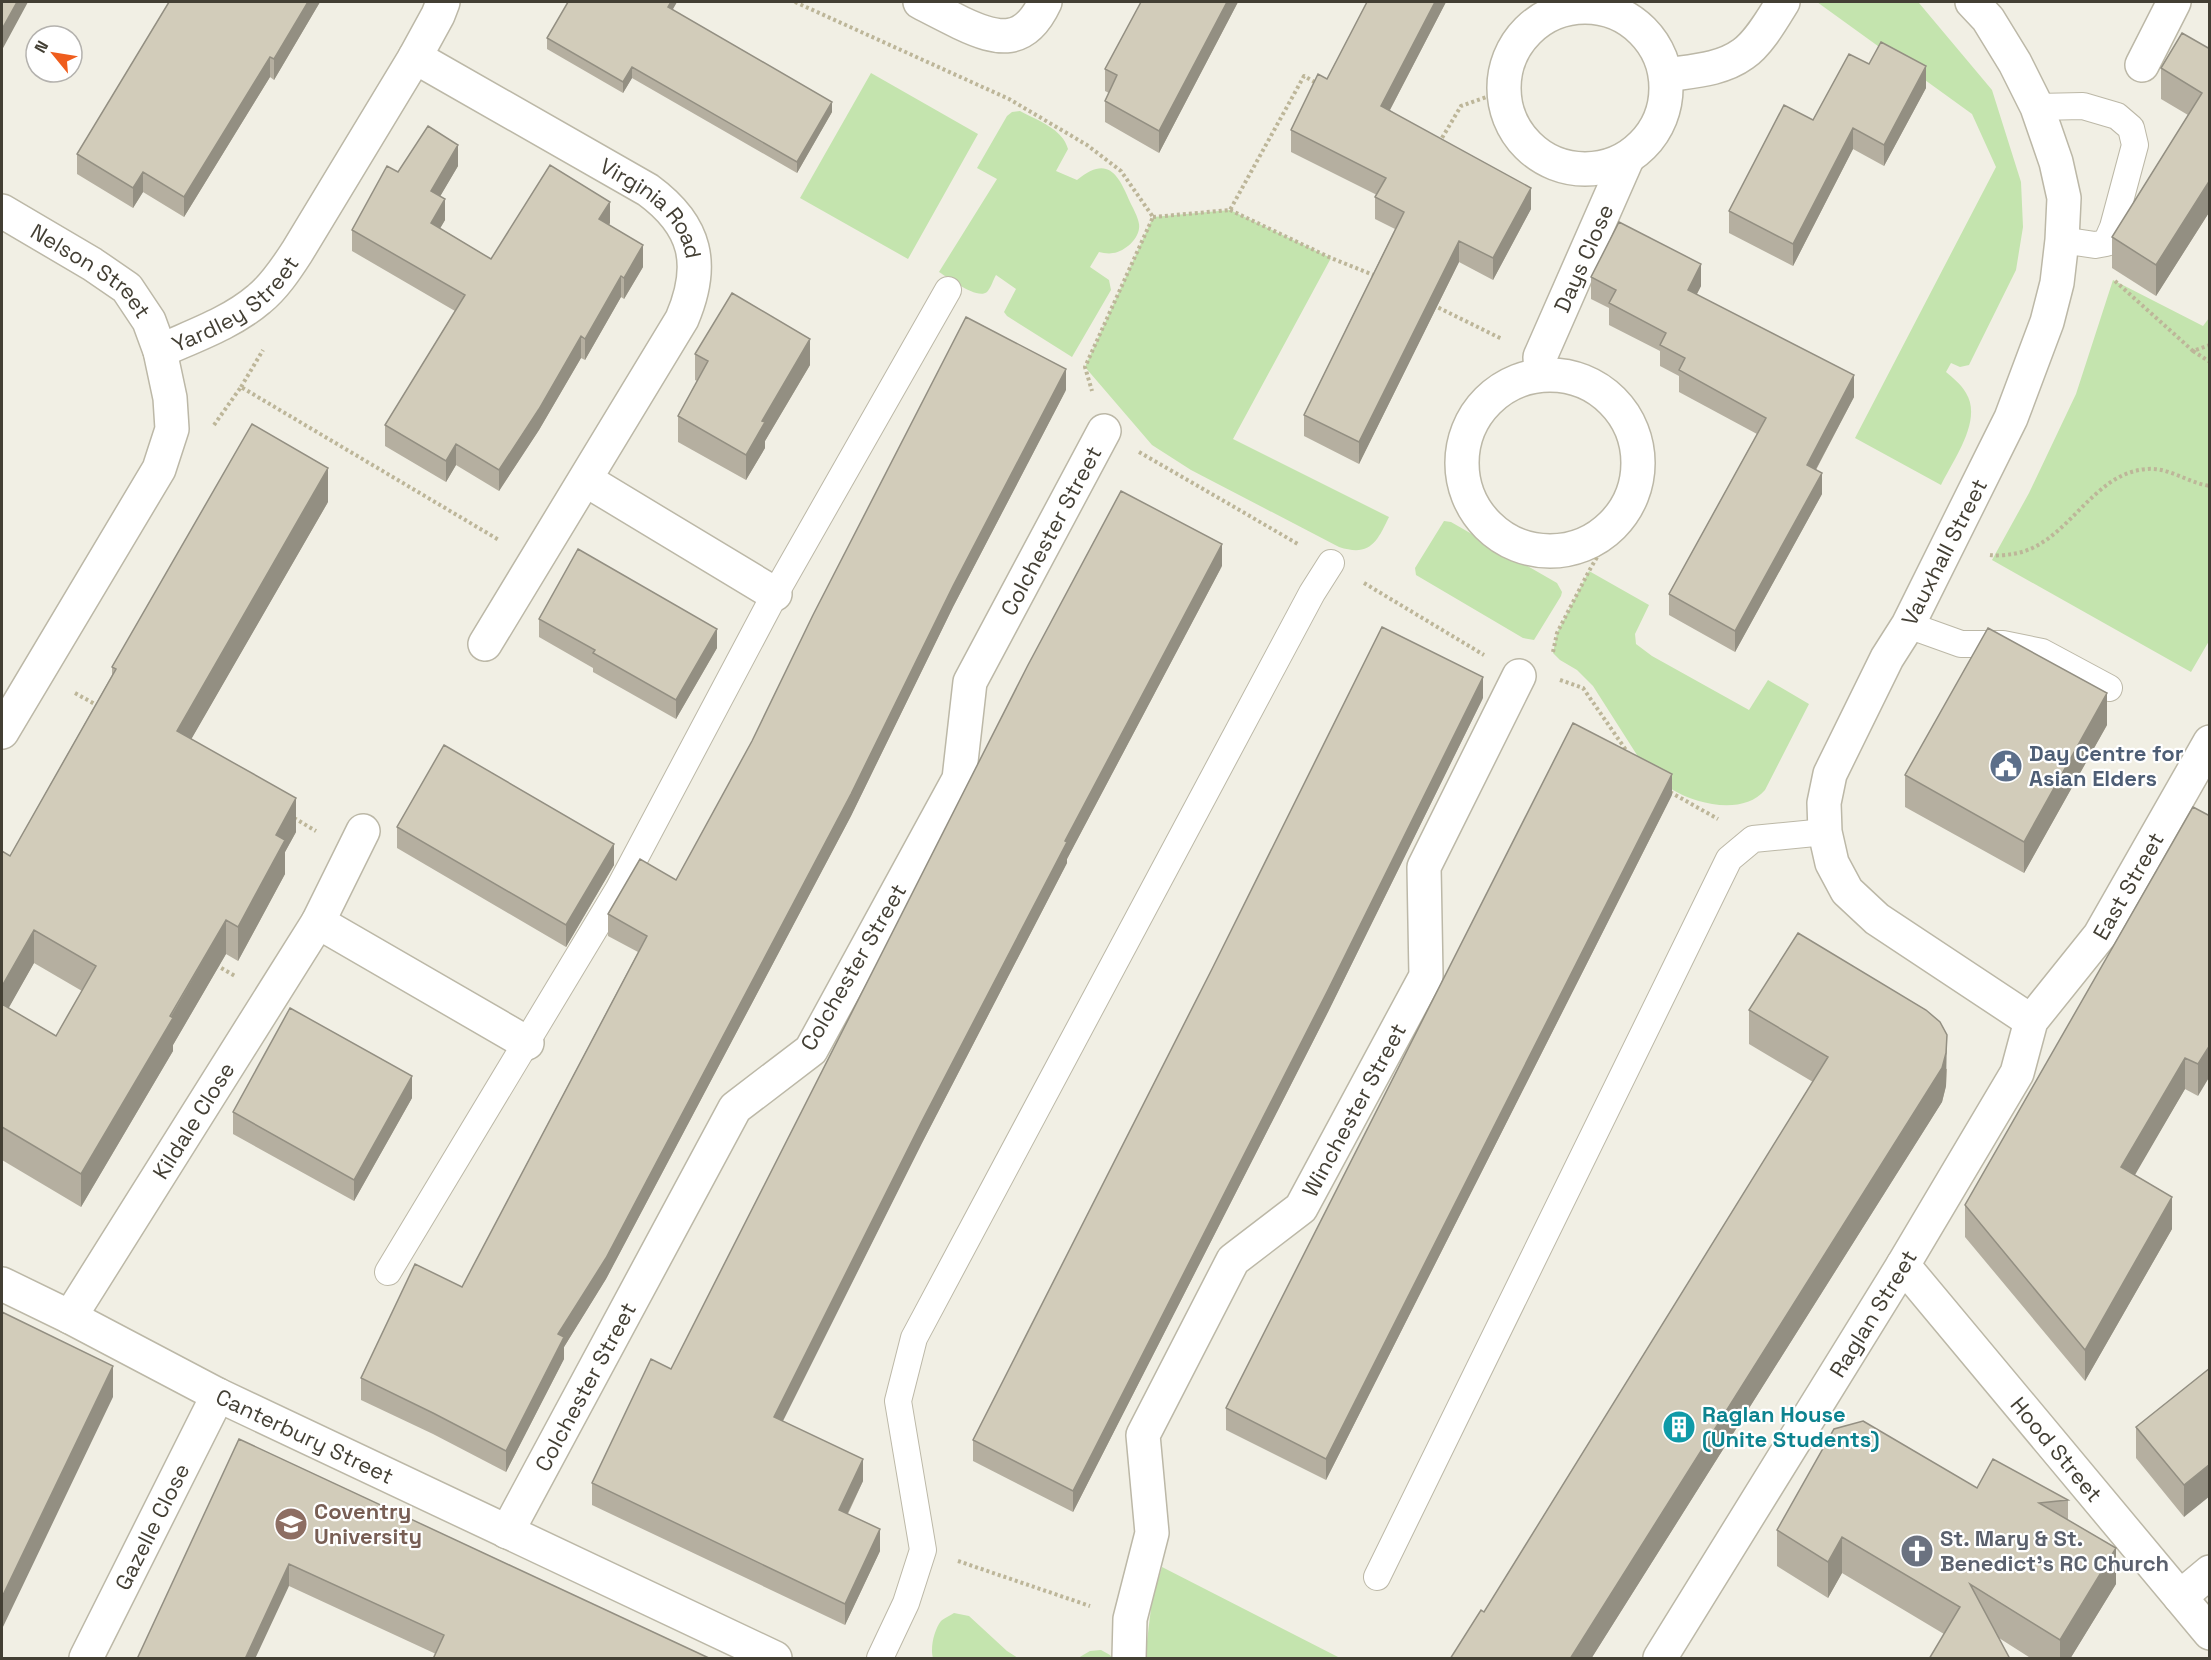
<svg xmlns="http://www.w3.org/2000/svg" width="2211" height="1660" font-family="'Space Grotesk',sans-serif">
<rect width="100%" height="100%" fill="#f1efe4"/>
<path fill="#c4e4ae" d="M1817,2l102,1 73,87 29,92 2,45 -7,43 -47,95 -9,2 -9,-4 -5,9c7,6 15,12 20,21 17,27 -13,67 -25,92l-86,-47 141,-271 -24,-53z
M871,73l107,61 -70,125 -108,-61z
M1020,111c17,9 43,18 48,38l-12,22 21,9c30,-25 41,-7 53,22 3,6 8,15 9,22 2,13 -13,27 -26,29 -4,1 -10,0 -14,-1l-9,15 19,13 2,10 -39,67 -65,-41 -3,-4 12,-23 -20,-14c-3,5 -5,13 -9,17 -10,8 -38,-14 -48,-20l58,-93 -20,-11 30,-52 5,-4z
M1230,210l101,48 -98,181 156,78c-12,25 -19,40 -50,30l-148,-77 -39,-25 -67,-78 68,-150z
M2113,280l90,46 6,-8v323l-18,31 -199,-112 37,-67 47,-99z
M1444,521l7,1 106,61 5,9 -1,4 -27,44 -11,-2 -107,-63 -1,-7z
M1589,571l60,34 -14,29 1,10 16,12 97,54 19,-30 41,24 -44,86c-21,25 -67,15 -92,0 -11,-7 -20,-15 -29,-24l-51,-80 -16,-16 -17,-10 -7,-7 4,-20z
M1162,1567l178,91h-195l7,-58z
M954,1613l15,3 38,35 11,7h-85c-3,-10 1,-28 8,-37 3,-3 9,-5 13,-8z
M1101,1650l9,5 2,3h-34l12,-7z"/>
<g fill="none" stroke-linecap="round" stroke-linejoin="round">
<g stroke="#bcb8a7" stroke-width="28">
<path id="service" d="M2037,107l46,-1 34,10 14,12 4,17 -22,82 -7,16 -11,2 -33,-5
M1908,625l53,19h42l39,8 67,36
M388,1272l230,-382 157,-296 173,-304
M1377,1577l352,-718 24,-20 72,-7
M880,1658l26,-55 17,-53 -25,-149 16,-63 398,-745 19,-30"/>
</g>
<g stroke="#bcb8a7" stroke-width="36">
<g id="pedestrian">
<path id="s1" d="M507,1532l228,-424 76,-58 148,-271 11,-97 134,-251"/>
<path id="s2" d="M1129,1658l1,-39 22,-86 -9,-98 90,-175 68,-52 125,-232 -2,-109 95,-191"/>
</g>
</g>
<g stroke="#bcb8a7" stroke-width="36">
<g id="minor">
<path d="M920,2c13,7 27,14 41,21 38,18 64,22 84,-21"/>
<path d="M1972,2l16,17 27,44 22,44 19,55 8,36 -2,42 -5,43 -10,39 -36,96 -103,207 -21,33 -57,116 -6,29 1,29 7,31 15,28 30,28 154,102"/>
<circle cx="1585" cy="88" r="81"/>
<path id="s3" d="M415,57l233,133c49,36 57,75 34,129l-197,325"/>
<path d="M2142,65l32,-63"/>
<path d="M1666,75c26,-4 55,-5 77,-21 16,-11 30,-36 40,-52"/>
<path id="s4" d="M2,211l90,53 35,24 22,33 11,30 10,47 2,31 -13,40 -157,263"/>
<path id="s5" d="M160,351c33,-15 71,-28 99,-52 15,-12 27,-30 38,-47l118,-195 23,-42 5,-13"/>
<path id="s6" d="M1541,375l-1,-18 87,-198"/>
<circle cx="1550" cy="463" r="88"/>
<path d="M586,480l189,114"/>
<path d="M318,922l209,121"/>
<path id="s7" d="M1903,1265l307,368"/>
<path id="s8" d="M2,1284l68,33 148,78 557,263"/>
<path id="s9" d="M70,1317l248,-395 45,-91"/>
<path d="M2180,1597l30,-25"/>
<path id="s10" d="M86,1658l132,-263"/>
<path id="s11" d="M1660,1658l243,-393 114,-192 14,-52 69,-86 110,-193"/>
</g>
</g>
<path stroke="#bdb699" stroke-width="4" stroke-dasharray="3 3" stroke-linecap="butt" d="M795,2l214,97 78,46 34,26 32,46 -68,150 7,24
M1439,143l22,-37 42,-15
M1230,210l101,48 45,18
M1153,217l77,-7 74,-134 14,8
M2115,281l78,70 17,-6
M1433,305l69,34
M2193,351l17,11
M241,387l22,-37
M214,425l27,-38 258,153
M1139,452l159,92
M1990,555c7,1 16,0 23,-1 56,-9 77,-81 134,-85 22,-2 41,14 63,17
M1364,583l120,72
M1553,652l4,-19 32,-62 41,-71
M1560,680l23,8 45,65
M75,693l25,14
M1670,792l48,27
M294,818l22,13
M216,965l19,11
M958,1561l132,45"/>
<use href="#service" stroke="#fff" stroke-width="26"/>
<use href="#pedestrian" stroke="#fff" stroke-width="33"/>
<use href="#minor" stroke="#fff" stroke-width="33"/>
</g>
<path fill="#b5afa0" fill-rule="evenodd" d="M320,2l-46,78 -4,-3 -86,140 -41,-25 -10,16 -56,-34v-20z
M677,2l-5,7 160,103 -35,61 -165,-95 -9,15 -76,-44v-11z
M1238,2l-79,151 -54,-31v-21l4,-8 -4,-2v-22z
M1367,2h79l-56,108 141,99 -38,71 -34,-18 -100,202 -55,-28v-21l91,-186 -20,-10v-22l2,-2 -86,-43v-22l36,-51z
M2210,49v162l-54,85 -44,-28v-31l76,-122 -27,-16v-31z
M1869,64l57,24 -42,78 -31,-17 -60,117 -64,-33v-22z
M458,166l-18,30 5,24 -5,8 51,31 119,-36 -1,2 34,42 -19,32 -3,-2 -36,63 -4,-2 -42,72 -40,61 -43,-26 -10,17 -61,-36v-21l70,-114 -103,-60v-21l46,-58z
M1591,277l110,9 -4,8 157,103 -38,73 6,24 -87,158 -66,-37v-21l88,-160 -78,-42v-16l-19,-10v-15l-51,-26v-17l-18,-9z
M695,354l115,11 -45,76v7l-19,32 -68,-38v-26l19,-35 -2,-1z
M1066,390l-113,217 -102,209 -245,463 -42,68v12l-58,113 -73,-38 -72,-34v-22l101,-91 176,-335 -30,-16v-22l68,-34z
M328,502l-137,237 105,93 -11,20v22l-47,87 -12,-7 -53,91v6l-92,156 -79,-47v-309l8,5 102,-181v-8zM34,963l48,28 -26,45 -48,-28z
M1222,566l-155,293v4l-145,280 -140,278 81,60 -15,33 32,37 -35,74 -253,-120v-22z
M539,619l178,29 -41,71 -83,-47v-4l-54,-31z
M1483,698l-155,314 -255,500 -100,-51v-21z
M2107,725l-83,148 -119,-66v-32z
M1672,795l-346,685 -100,-50v-22z
M2210,816l-12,280 -13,-7 -51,86 38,54 -87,152 -120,-144v-32z
M397,827l217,38 -48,82 -169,-99z
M1749,1010l198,59 -1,17 -4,16 -351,557h-141l34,-47 329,-530 -64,-38z
M412,1098l-58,103 -121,-67v-22z
M2210,1368l-26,149 -48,-59v-31z
M239,1439l472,220 -275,-5 -147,-68z
M1977,1488l91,12v20l48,64 -46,75h-38l-33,-21 -55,-4 -102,-61 -14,25 -51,-32v-36z"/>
<path fill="#938f82" d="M17,2h11l-26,48v-21z
M308,2h12l-46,78v-21z
M671,2h6l-9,16v-11z
M1227,2h11l-79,151v-22z
M1435,2h11l-65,125v-21z
M270,57v20l-86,140v-20z
M1926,66v22l-42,78v-21z
M632,67v11l-9,15v-11z
M832,102v10l-35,61v-11z
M1853,128v21l-60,117v-22z
M458,145v21l-27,46v-21z
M143,172v20l-10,16v-20z
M2210,180v31l-54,85v-31z
M1531,188v21l-38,71v-22z
M445,199v21l-14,24v-21z
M610,202v21l-11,17v-21z
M1459,241v21l-100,202v-22z
M643,245v22l-19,32v-21z
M1701,264v22l-13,25v-21z
M621,276v21l-36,63v-21z
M581,336v22l-42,72 -40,61v-21z
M810,339v26l-45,76v7l-19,32v-25l16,-34z
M1066,369v21l-113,217 -102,209 -245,463 -42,68v12l-58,113v-21l52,-117 395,-748z
M1854,375v22l-47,89v-21z
M456,444v21l-10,17v-21z
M328,468v34l-151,262v-33z
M1822,473v21l-87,158v-21z
M1222,544v22l-155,293v4l-145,280 -148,296v-22l148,-296 143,-280z
M717,629v19l-41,71v-19z
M1483,677v21l-155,314 -255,500v-21z
M2107,693v32l-83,148v-31z
M1672,774v21l-346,685v-21z
M296,798v34l-11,20v22l-47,87v-34l38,-92z
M614,844v21l-48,82v-22z
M226,920v34l-53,91v6l-92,156v-33z
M34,930v33l-32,57v-34z
M1947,1035l-1,51 -4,16 -351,557h-21z
M2210,1045v31l-12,20v-32z
M2185,1058v31l-64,110v-32z
M412,1076v22l-58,103v-21z
M2172,1197v32l-87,152v-31z
M113,1366v31l-111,232v-32z
M863,1459v22l-24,50v-21z
M2210,1464v32l-26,21v-32z
M880,1529v22l-35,74v-21z
M1842,1537v36l-14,25v-36z
M2116,1548v36l-46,75h-10v-19z
M289,1564v22l-34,73h-10z"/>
<path fill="#d2ccba" stroke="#938f82" stroke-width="1.5" d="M2,2h15l-15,27z
M169,2h139l-34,57 -4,-2 -86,140 -41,-25 -10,16 -56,-34z
M568,2h103l-3,5 164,95 -35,60 -165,-95 -9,15 -76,-44z
M1141,2h86l-68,129 -54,-30 12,-26 -12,-6z
M1367,2h68l-54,104 150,82 -38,70 -34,-17 -100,201 -55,-27 100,-203 -29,-15 11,-19 -95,-48 27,-56 9,5z
M2182,33l28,16v131l-54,85 -44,-28 90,-144 -41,-25z
M1881,42l45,24 -42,79 -31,-17 -60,116 -64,-33 55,-106 29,15 36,-66 20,10z
M428,126l30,19 -27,46 14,8 -14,24 60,36 59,-94 60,37 -11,17 44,26 -19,33 -3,-2 -36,63 -4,-3 -42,73 -40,61 -43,-26 -10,17 -61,-36 80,-130 -113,-65 35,-64 11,6z
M1619,222l82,42 -13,26 166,85 -47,90 15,8 -87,158 -66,-37 97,-176 -87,-48 6,-12 -25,-13 6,-12 -57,-30 7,-13 -25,-13z
M732,293l78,46 -48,82 3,1 -19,33 -68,-39 30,-55 -13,-7z
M966,317l100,52 -113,217 -102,208 -245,464 -48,76 6,3 -58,114 -73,-38 -72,-35 54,-114 47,23 185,-351 -39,-22 32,-55 36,21 76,-139 61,-126z
M252,424l76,44 -151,263 119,67 -20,37 9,5 -47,87 -12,-7 -56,96 3,2 -92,156 -79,-47v-123l54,32 40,-70 -62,-36 -32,56v-135l8,5 106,-187 -4,-2z
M1121,491l101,53 -157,297 2,1 -145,279 -148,296 89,42 -24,51 41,19 -35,75 -253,-121 59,-124 20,10 357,-704z
M578,549l139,80 -41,71 -83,-47 2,-3 -56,-31z
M1382,627l101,50 -155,313 -255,501 -100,-51 239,-471z
M1988,628l119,65 -83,149 -119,-67z
M1573,723l99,51 -346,685 -100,-51z
M444,745l170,99 -48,81 -169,-98z
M2193,807l17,9v229l-12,19 -13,-6 -64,109 51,30 -87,153 -120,-145z
M1798,933l128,77 14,12 7,13 -1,18 -4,15 -372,591h-120l31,-49 3,2 344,-555 -79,-47z
M290,1008l122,68 -58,104 -121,-68z
M2,1312l111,54 -111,231z
M2210,1368v96l-26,21 -48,-58z
M1863,1421l114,67 16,-29 75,41 -29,3 77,45 -56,92 -90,-56 40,75h-81l31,-52 -118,-70 -14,25 -51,-32 57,-101z
M239,1439l472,220h-278l11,-24 -155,-71 -44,95h-108z"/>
<defs>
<g id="civic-disc" transform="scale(1.725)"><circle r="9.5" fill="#5c6f8a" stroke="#fff"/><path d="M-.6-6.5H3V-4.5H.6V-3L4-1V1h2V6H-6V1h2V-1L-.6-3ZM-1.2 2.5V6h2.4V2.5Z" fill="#fff"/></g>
<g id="building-disc" transform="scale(1.725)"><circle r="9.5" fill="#0f9aa8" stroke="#fff"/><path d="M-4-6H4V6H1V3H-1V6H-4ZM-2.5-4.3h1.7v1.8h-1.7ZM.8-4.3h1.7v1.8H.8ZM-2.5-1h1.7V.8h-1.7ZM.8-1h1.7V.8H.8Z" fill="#fff"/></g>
<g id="university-disc" transform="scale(1.725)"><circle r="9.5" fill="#8d6e63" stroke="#fff"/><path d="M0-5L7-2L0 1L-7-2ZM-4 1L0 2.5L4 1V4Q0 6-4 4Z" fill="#fff"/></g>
<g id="church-disc" transform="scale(1.725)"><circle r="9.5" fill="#6b7280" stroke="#fff"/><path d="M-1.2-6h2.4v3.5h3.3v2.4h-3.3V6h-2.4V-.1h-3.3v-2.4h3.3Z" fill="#fff"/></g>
</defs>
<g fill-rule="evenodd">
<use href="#civic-disc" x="2006" y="766"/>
<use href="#building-disc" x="1679" y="1427"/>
<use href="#university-disc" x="291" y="1524"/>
<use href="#church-disc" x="1917" y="1551"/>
</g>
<g text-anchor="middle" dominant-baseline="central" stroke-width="4.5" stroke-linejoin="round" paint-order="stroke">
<g font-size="22" fill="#433f34" stroke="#fff">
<text stroke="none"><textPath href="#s3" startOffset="284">Virginia Road</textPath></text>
<text stroke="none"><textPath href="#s6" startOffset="126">Days Close</textPath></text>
<text stroke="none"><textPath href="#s4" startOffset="108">Nelson Street</textPath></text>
<text stroke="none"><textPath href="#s5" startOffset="90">Yardley Street</textPath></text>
<text stroke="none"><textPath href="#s1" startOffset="1155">Colchester Street</textPath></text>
<text transform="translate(1944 552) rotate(-63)">Vauxhall Street</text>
<text stroke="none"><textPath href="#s11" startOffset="906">East Street</textPath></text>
<text transform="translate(853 967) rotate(-60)">Colchester Street</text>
<text stroke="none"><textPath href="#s2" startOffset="620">Winchester Street</textPath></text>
<text stroke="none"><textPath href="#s9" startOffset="232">Kildale Close</textPath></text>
<text stroke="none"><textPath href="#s11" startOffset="405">Raglan Street</textPath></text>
<text stroke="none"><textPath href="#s1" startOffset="165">Colchester Street</textPath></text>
<text stroke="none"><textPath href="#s8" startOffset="339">Canterbury Street</textPath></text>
<text stroke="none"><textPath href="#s7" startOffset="240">Hood Street</textPath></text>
<text stroke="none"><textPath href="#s10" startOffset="147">Gazelle Close</textPath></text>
</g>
<g font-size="22" font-weight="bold" fill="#4e5e75" stroke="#fff" text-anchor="start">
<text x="2029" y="753">Day Centre for<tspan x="2029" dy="25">Asian Elders</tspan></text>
</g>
<g font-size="22" font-weight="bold" fill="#0d838f" stroke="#fff" text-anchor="start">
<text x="1702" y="1414">Raglan House<tspan x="1702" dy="25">(Unite Students)</tspan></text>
</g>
<g font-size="22" font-weight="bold" fill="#785e54" stroke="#fff" text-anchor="start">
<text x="314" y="1511">Coventry<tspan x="314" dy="25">University</tspan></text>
</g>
<g font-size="22" font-weight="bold" fill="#5b616d" stroke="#fff" text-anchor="start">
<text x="1940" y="1538">St. Mary &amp; St.<tspan x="1940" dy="25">Benedict’s RC Church</tspan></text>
</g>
</g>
<rect width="2211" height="1660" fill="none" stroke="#433f34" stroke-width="6"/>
<g transform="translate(54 54) rotate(300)"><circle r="28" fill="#ffffff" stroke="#b4b2ae" stroke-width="1.5"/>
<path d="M0-4.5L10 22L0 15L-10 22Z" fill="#ef5d1d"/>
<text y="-9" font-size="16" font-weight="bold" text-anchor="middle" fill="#433f34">N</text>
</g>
</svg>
